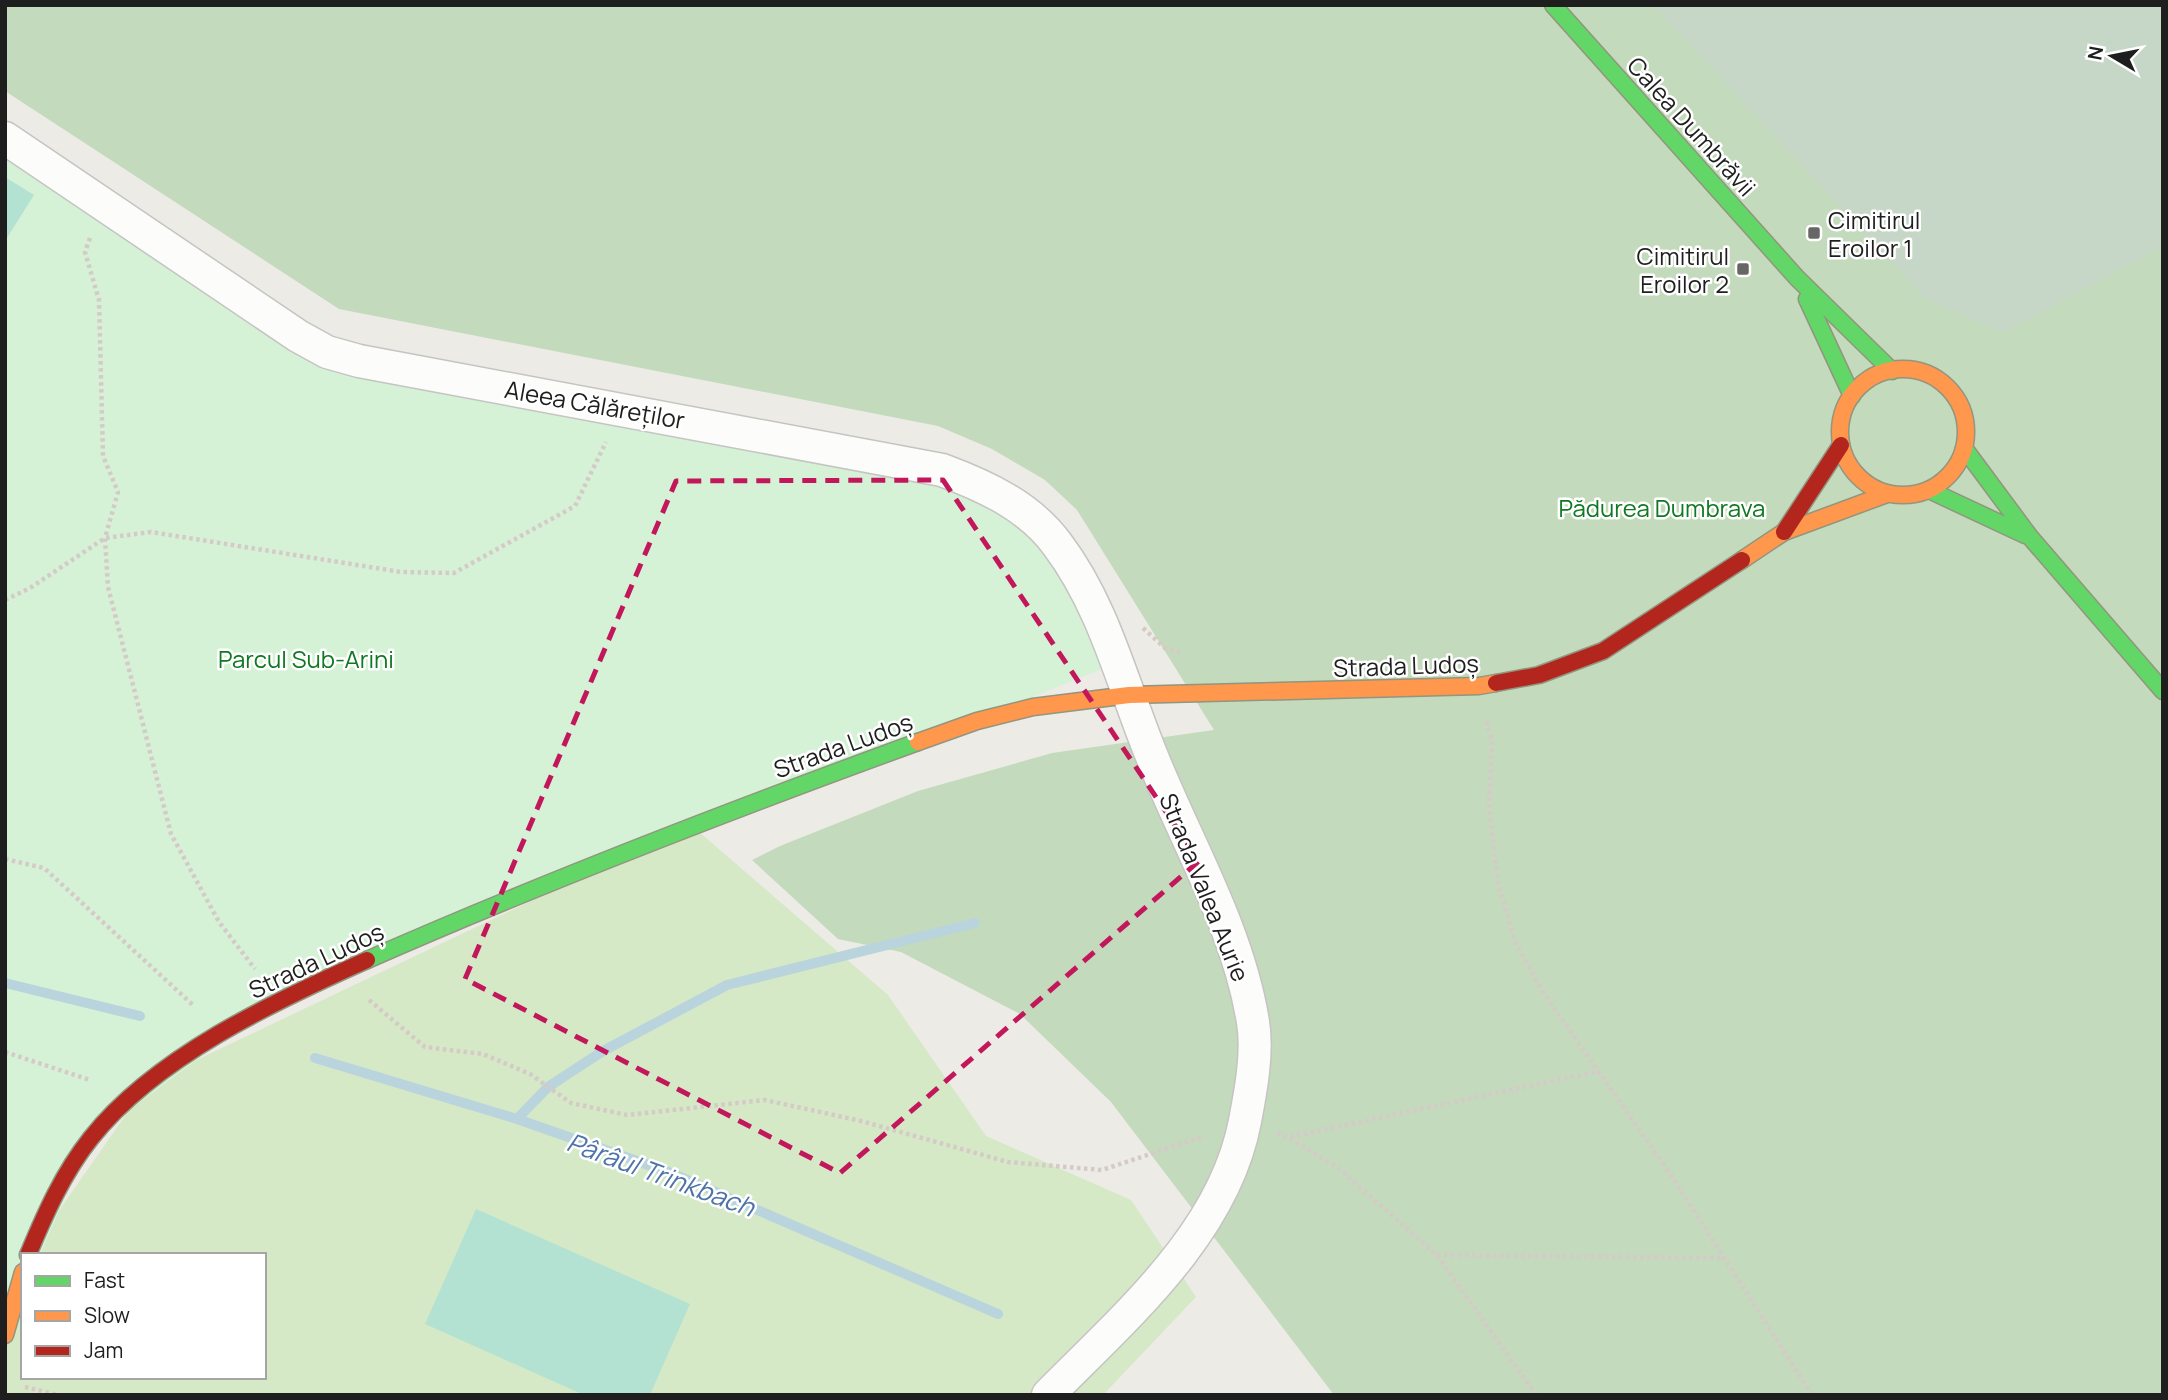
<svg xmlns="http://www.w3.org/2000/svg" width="2168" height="1400" font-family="Manrope,sans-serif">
<rect width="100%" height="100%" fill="#ecebe6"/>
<path fill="#d5e9c6" d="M691,825l197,170 98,141 145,64 65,97 -93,98h-1098v-60l18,-63v105h241v-122h-236l120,-172z"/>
<path fill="#c4dabc" d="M5,5h2158v1390h-829l-223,-293 -91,-88 -119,-62 -63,-13 -86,-79 28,-14 138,-55 134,-38 162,-23 -137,-220 -32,-30 -53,-31 -54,-23 -599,-117 -334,-218z"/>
<path fill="#c6d7c7" d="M1653,5h510v241l-159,87 -79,-35z"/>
<path fill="#d5f2d7" d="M5,138l293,198 619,127 114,54 78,149 -831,334 -187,138 -86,197z"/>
<path fill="#b3e2d2" d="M5,177l29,18 -29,46z
M476,1209l214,95 -40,91h-66l-159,-71z"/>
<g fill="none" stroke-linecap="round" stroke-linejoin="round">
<path stroke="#bad4de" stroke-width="10" d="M5,983l135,33
M315,1058l202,61 157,55 324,140
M517,1119l31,-32 55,-36 124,-66 248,-62"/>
<g stroke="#c5c4c2" stroke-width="35">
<path id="street" d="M5,138l293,198 29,16 32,9 583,109c43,16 87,36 115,74 47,62 65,139 94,210 35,88 87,174 102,268 5,30 -2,68 -8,99 -21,112 -120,196 -197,274"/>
</g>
<g stroke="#92957f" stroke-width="19">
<path id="fast" d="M1553,5l244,273 95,93
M1807,299l45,97
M1964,448l66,89 133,154
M1929,490l96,45
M367,960c182,-80 364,-150 551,-218"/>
</g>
<g stroke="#92957f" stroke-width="19">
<path id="slow" d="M1840 432a63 63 0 1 1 126 0a63 63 0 1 1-126 0Z
M1742,560l42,-28 103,-38
M918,742l59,-21 56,-14 96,-12 350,-9 17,-3
M5,1335l18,-63"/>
</g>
<g stroke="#92957f" stroke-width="19">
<path id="jam" d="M1784,532l57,-87
M1496,683l43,-8 64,-24 139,-91
M28,1255c17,-41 35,-82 63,-117 64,-81 184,-137 276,-178"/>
</g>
<path stroke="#d5cac7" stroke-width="4.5" stroke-dasharray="3.5 3.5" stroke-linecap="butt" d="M90,238l-5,14 14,48 4,156 15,36 -13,46 3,49 63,247 48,88 36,47
M5,600l25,-12 75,-50 46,-6 250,40 53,1 121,-67 31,-64
M1143,628l22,20 16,5
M1487,721l5,21 -3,65 9,76 17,59 30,53 126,180 141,220
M5,859l39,9 149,137
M369,1000l56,47 58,7 47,20 41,29 56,12 138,-15 96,21 147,41 94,8 103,-34
M5,1052l85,28
M1277,1133l12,5 48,29 100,88 99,140
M1290,1137l309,-66
M1437,1255l288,3
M25,1387l33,8"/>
<use href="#street" stroke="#fcfcfb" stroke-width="32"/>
<use href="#fast" stroke="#63d668" stroke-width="16"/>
<use href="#slow" stroke="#ff974d" stroke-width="16"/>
<use href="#jam" stroke="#b3261e" stroke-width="16"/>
</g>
<path fill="none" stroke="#c2185b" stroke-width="5" stroke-dasharray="14 9" stroke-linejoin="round" d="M943,480l256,381 -359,312 -375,-194 211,-498z"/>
<g fill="#666664" stroke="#fff" stroke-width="2.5">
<rect x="1807" y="226" width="14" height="14" rx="3.5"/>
<rect x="1736" y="262" width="14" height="14" rx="3.5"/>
</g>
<g text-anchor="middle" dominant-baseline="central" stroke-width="5" stroke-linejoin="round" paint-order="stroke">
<g font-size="24" fill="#1e1e1e" stroke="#fff">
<text transform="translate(1692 126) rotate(48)">Calea Dumbrăvii</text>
<text transform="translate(595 404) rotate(10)">Aleea Călăreților</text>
<text transform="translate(1406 665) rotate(-2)">Strada Ludoș</text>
<text transform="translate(843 745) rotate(-20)">Strada Ludoș</text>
<text transform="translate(1205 887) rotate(68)">Strada Valea Aurie</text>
<text transform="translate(316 960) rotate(-25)">Strada Ludoș</text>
</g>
<g font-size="24" fill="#1e1e1e" stroke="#fff" text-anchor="start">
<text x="1828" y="219">Cimitirul<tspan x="1828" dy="28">Eroilor 1</tspan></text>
<text x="1729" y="255" text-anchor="end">Cimitirul<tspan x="1729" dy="28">Eroilor 2</tspan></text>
</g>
<g font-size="24" fill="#0f7821" stroke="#fff">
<text x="1662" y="507">Pădurea Dumbrava</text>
<text x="306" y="658">Parcul Sub-Arini</text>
</g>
<g font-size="26" font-style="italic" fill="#4d73aa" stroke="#fff">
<text transform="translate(661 1174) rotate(20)">Pârâul Trinkbach</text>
</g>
</g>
<rect width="2168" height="1400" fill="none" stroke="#1e1e1e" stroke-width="14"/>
<rect x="21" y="1253" width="245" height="126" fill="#ffffff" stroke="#a5a5a5" stroke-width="2"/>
<rect x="35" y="1276" width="35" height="10" fill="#63d668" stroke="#a5a5a5" stroke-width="2"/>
<text x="84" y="1288" font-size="21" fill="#1e1e1e">Fast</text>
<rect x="35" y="1311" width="35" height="10" fill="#ff974d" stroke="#a5a5a5" stroke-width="2"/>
<text x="84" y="1323" font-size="21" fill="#1e1e1e">Slow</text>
<rect x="35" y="1346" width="35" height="10" fill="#b3261e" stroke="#a5a5a5" stroke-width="2"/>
<text x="84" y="1358" font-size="21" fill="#1e1e1e">Jam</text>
<g transform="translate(2112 56) rotate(280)" stroke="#ffffff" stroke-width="5" paint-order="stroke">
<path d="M0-5L12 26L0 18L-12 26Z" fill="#1e1e1e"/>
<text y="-10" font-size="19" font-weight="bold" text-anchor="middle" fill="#1e1e1e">N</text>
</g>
</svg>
